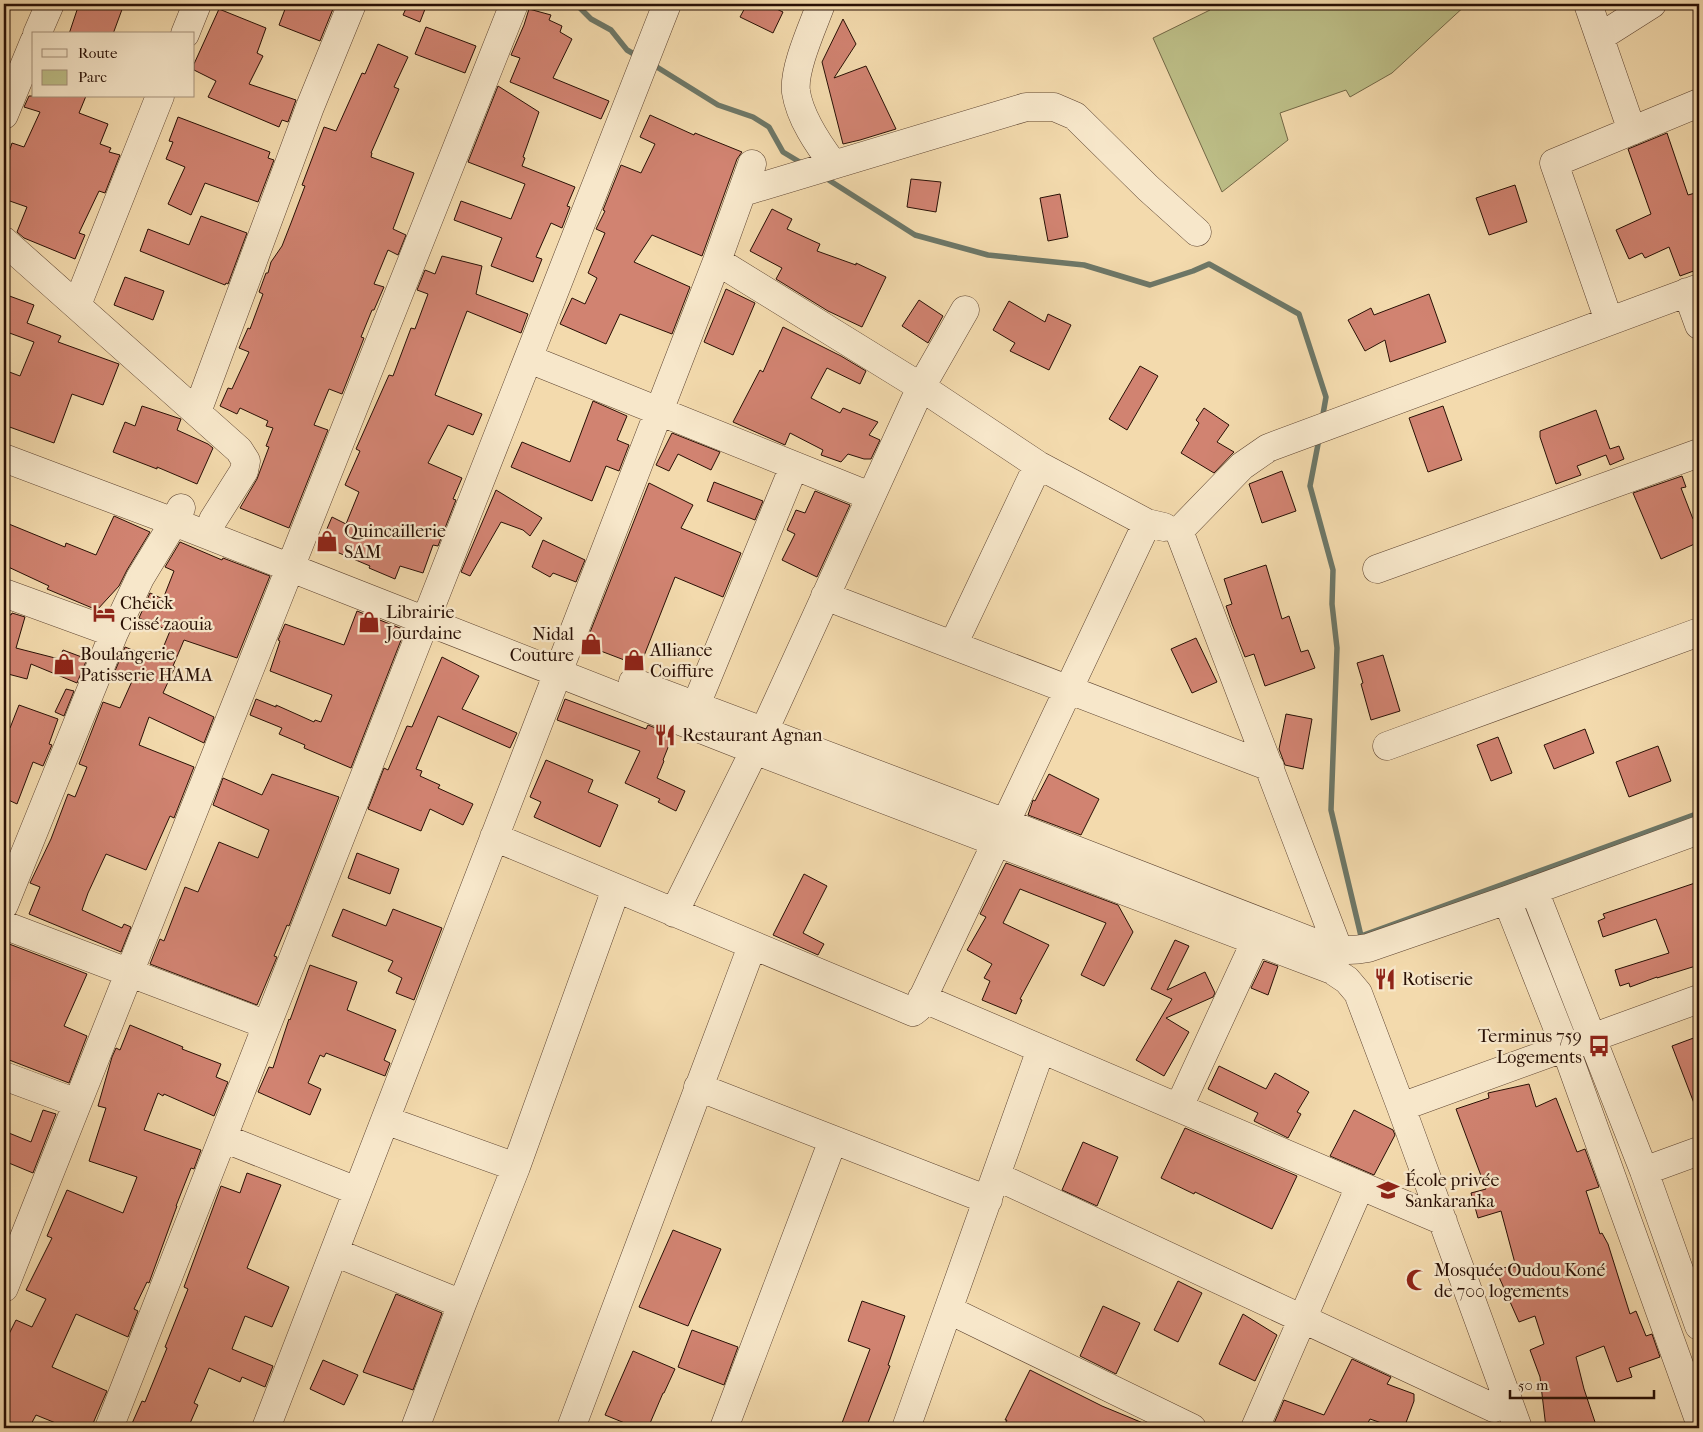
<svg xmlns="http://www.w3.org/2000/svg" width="1703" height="1432" font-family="'IM FELL French Canon',serif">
<rect width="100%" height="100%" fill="#f3daad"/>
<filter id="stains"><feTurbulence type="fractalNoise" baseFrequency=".004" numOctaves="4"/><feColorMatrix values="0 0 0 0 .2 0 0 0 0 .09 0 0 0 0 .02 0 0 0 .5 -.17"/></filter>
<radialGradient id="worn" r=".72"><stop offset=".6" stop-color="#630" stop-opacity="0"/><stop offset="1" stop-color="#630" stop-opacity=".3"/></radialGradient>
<path fill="#bdbf88" stroke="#736846" d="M1208,4h259l-75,69 -42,24 -4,-7 -66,23 8,27 -66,52 -69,-154 57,-28z"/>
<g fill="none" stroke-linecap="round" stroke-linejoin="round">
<path stroke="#6d7767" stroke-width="5.5" d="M576,4l15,15 20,11 16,20 12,7
M652,64l66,41 35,12 16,10 14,25 20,12
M824,177l91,58 73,20 96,10 66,20 43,-14 16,-7 90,50 27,83 -4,23
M1319,439l-9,47 23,84 -1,34 5,44 -6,162 30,126 338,-123"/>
</g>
<path fill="#d18371" stroke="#291005" d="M79,4h45l-11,30h-44z
M287,4h48l-15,37 -41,-16z
M408,4h19l-7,18 -17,-7z
M747,4h19l17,8 -10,21 -33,-16z
M219,9l47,19 -9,25 6,3 -14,28 47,16 -8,22 -6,-2 -3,7 -71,-30 8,-16 -22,-11v-6z
M529,9l22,6 -2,5 13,6 -2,6 12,7 -19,39 56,23 -8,18 -91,-37 10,-24 -9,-3 13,-30z
M843,19l13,25 -22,34 32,-12 30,63 -36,11 -17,4 -21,-82z
M426,27l50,19 -11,27 -50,-19z
M378,44l30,13 -14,30 5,2 -28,64h1l-1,4 43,16 -21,56 13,6 -8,20 -10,-5 -14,34 10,3 -10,23h-2l-11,27 3,1 -22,56 -13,-5 -15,36 14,5 -39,98 -49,-20 17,-29 12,-32 -3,-1 7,-18 -7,-2 2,-5 -28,-13 -3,6 -17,-8 8,-18 4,1 17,-37 -10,-4 9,-20 2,1 13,-35 -4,-2 7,-19h2l3,-11 11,-16 9,-23 14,-37 -3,-1 22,-58 12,4 26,-58 3,1z
M498,86l41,26 -16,45 2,1 -3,8 53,21 -8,19 3,1 -8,21 -11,-5 -15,34 6,2 -9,23 -42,-16 11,-28 -48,-18 7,-19 50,18 14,-35 -57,-22z
M29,96h57l-7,17 29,11 -8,20 11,4 -2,4 11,3 -15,38 -6,-2 -20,42 6,2 -10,24 -51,-21 -7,-6 10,-25 -23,-8v-32l8,-24 12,4 16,-35 -16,-5z
M650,115l44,20 1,-2 47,19 -5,7 -35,97 -50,-21 -18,27 56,25 -18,47 -52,-20 -14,30 -46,-20 12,-26 13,6 12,-26 -9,-5 17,-40 -9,-4 9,-18 -2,-1 18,-45 20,8 14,-29 -15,-7z
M178,117l92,35 -2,6 6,2 -16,42 -53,-19 -14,32 -23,-11 17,-37 -19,-8 7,-17 -4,-1z
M1667,133l21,62 11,-3v77l-19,7 -11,-29 -24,11 -3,-5 -13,6 -13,-29 35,-16 -23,-65z
M911,179l30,3 -5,30 -29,-5z
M1515,185l12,37 -38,13 -13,-37z
M1060,194l8,43 -20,4 -8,-43z
M772,209l20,10 -5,10 33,15 -3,7 39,14v-2l30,14 -24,50 -34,-16 -52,-32 6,-11 -32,-17z
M201,216l46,17 -19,51 -2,-1 -1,2 -85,-34 8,-22 41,16z
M442,256l40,10 -6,28 52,20 -7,19 -54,-22 -32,84 47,19 -9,21 -25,-10 -20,38 34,15 -9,21 3,1 -18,46 -5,-1 -10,28 -23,-7 -5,13 -26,-11 1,-2 -50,-21 12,-28 14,7 13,-32 -14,-7 15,-34 -4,-2 33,-74 4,1 18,-48 4,1 13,-35 -11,-4 8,-20 10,4z
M125,277l39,14 -11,29 -39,-15z
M726,289l29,14 -22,52 -29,-13z
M4,294l30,11 -7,18 34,13 -3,6 61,22 -16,41 -31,-11 -18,49 -50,-18v-55l16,6 14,-34 -30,-11z
M1429,294l17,48 -56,20 -5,-22 -20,11 -17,-31 23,-12 3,7z
M919,300l24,16 -15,27 -26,-17z
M1009,301l36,21 3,-8 23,11 -22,45 -39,-19 5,-8 -22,-13z
M783,327l58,29 25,15 -6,13 -33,-16 -16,30 29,15 3,-5 35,14 -9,13 11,5 -9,19h-7l-16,-5 -7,8 -20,-7 2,-5 -33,-17 -5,12 -52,-23 27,-52 3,2z
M1140,366l18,10 -31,54 -18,-11z
M593,401l34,15 -10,24 12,5 -10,26 -13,-5 -14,35 -81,-34 11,-25 48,20z
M142,406l39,13 -4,11 31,14 5,4 -16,36 -40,-17v2l-44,-17 12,-30 10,4z
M1443,406l19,54 -34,12 -19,-54z
M1204,408l25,17 -12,17 17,10 -20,21 -33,-20 18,-30 -3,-3z
M1596,410l14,39 9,-3 5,13 -14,6 -4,-10 -29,11 4,9 -25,9 -16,-47v-6z
M672,433l48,19 -9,18 -33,-16 -9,17 -13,-6z
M1282,471l14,40 -34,12 -13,-39z
M1682,476l4,11 -5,1 12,31 6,-2v25l-38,17 -28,-66z
M714,482l49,19 -8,19 -48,-19z
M649,483l44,22 -12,23 60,25 -18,44 -48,-20 -35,89 -55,-21z
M496,490l46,28 -12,18 -7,-6 -22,-8 -31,54 -9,-4z
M815,491l35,14 -33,72 -35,-17 13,-26 -8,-4 9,-20 9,3z
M114,516l36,16 -23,38 -8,16 -22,24 -50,-21 2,-3 -45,-21v-43l61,25 1,-4 30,12z
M543,540l42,20 -9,22 -23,-9 -3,4 -18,-10z
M180,542l42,18 1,-2 47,18 -33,82 -53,-18 -11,26 2,1 -12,26 51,24 -10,26 -55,-26 -10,28 55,22 -20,51 -4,-2 -24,54 -40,-16 -18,39 -6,17 40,18 2,-4 7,3 -10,25 -92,-38 11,-27 -10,-4 21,-44 17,-45 7,3 12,-30 -8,-3 24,-62 17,6 13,-29 -18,-8 10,-24 33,13 12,-29 -31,-13 11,-25 13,6 11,-28 -9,-4z
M1266,565l16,54 7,-3 12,36 7,-2 7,18 -50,18 -11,-32 -9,3 -13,-33 -6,-18 6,-2 -8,-25z
M357,611l48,19 -54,138 -47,-20 1,-3 -26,-11 3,-6 -32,-13 6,-16 20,8v-2l38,17 1,-2 6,2 11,-27 -62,-24 10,-30 -2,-1 7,-16 59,21z
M12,613l13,4 -9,31 43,11 4,-9 24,9 -10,24 -46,-19 -4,15 -19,-5 -1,1h-3v-62l7,2z
M1196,638l21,44 -25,11 -21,-44z
M1383,655l17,56 -29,9 -10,-36 2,-1 -6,-20z
M442,657l37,19 -17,33 55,24 -7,15 -72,-32 -22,53 6,2 -2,5 20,9 -2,3 35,16 -10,21 -33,-16 -9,22 -53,-22 16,-41 4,2 19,-44 5,1z
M66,689l8,2 -10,25 -9,-4z
M565,699l81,30 2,-4 25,10 -10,25 1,1 -7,17 28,13 -9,20 -18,-9 2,-3 -35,-16 15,-32 -83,-31z
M19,705l39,14 -9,25 3,1 -9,21 -10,-4 -16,42 -13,-6v-72l6,2z
M1286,714l26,5 -9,50 -18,-4 -6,-16z
M1585,729l9,24 -40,16 -10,-24z
M1498,737l14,36 -21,8 -14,-36z
M1658,746l13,35 -42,16 -13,-35z
M546,760l47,20 -5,12 30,13 -18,42 -66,-30 7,-15 -11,-5z
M272,774l67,23 -50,129 -2,-1 -13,31 3,1 -20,48 -107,-41 10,-25 4,2 21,-54 13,5 21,-50 39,16 11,-28 -56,-25 10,-27 39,17z
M1049,774l50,25 -18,36 -53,-20 5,-15 2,1z
M357,853l42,16 -9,25 -42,-16z
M1006,863l112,42 15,27 -29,54 -23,-11 25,-52 -86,-34 -17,34 46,22 -29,54 2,1 -6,14 -34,-14 8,-19 -6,-3 8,-14 -25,-14 19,-33 -6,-3z
M804,874l23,12 -24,47 21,11 -6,11 -45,-20z
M1695,883l4,13v69l-42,13v-1l-27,10 -1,-4 -9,3 -5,-16 54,-17 -13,-34 -53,18 -5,-16 7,-3 -2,-4z
M343,909l43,17 7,-17 49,19 -28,72 -18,-7 6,-15 -14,-7 5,-10 -61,-25z
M1175,940l14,6 -22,44 38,-18 10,21 -2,4 -47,21 23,14 -25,44 -28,-16 36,-61 -21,-10z
M4,942l83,32 -23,52 23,10 -18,47 -65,-25z
M1264,961l14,5 -10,29 -17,-7z
M310,965l47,17 -10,28 49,20 -12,30 6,3 -5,13 -59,-23 -2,4 -4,-2 -12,28 13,6 -11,26 -52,-23 11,-25 4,1 16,-49 1,1z
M130,1025l53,22 -1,2 39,15 -5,13 12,5 -14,34 -50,-22 -1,2 -5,-3 -14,37 57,20 -7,19 -3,-1 -15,38h1l-28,77 -2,-1 -13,27 4,2 -10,26 -52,-23 -24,53 55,24 -16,37h-23l-32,-13 -7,13h-25v-84l12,-24 16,7 14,-28 -20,-9 26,-52 -5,-2 20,-46 56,23 14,-36 -48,-16 17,-53 -8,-2 14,-49 4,-9 4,2z
M1699,1036v75h-2l-25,-65z
M1219,1066l47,23 9,-16 34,19 -12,20 4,2 -13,24 -34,-17 4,-8 -50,-24z
M1529,1084l7,23 20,-9 21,54 8,-3 14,38 -13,4 14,43 2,-1 6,11 22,70 6,-3 10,25 6,-2 8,23 -31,11 3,9 -15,5 -13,-36 -28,11 8,32 13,39h-51l-6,-51 -10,-27 14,-6 -9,-28 -16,6 -24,-54 21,-1 -15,-56 -23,7 -7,-25 15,-4 -30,-80 33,-11 -1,-5z
M43,1110l13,4 -23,59 -29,-12v-30l27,11z
M1354,1110l39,20 2,5 -21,40 -44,-19z
M1185,1128l112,48 -25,53 -77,-37 -1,2 -33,-16z
M1083,1142l35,15 -21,49 -35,-16z
M247,1173l34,12 -34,83 42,19 -17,40 -27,-11 -13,33 41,17 -8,21 -23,-10 -2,5 -31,-14 -15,35 4,2 -10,23h-58l12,-27 3,1 22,-54 -2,-1 23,-58 -4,-2 37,-101 19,7z
M673,1230l48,19 -33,77 -49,-19z
M1178,1281l24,12 -24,49 -24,-12z
M396,1294l46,19 -29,77 -50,-18z
M862,1301l43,15 -17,49 2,1 -24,62h-11l-13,-5 28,-74 -22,-8z
M1103,1306l37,17 -24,51 -36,-18z
M1243,1314l34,21 -22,46 -36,-17z
M692,1330l46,17 -14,38 -46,-18z
M633,1351l42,18 -11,24h-1l-15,35h-11l-32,-13z
M1352,1359l39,18 -4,7 27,10v7l-10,27h-8l-26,-9 -5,9h-93l12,-28 40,15z
M323,1360l35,15 -14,30 -34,-16z
M1030,1370l72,36 53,22h-152l4,-8h-2z"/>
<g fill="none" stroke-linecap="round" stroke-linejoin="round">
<g stroke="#5c422f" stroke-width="29">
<path id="minor" d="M821,4c-8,22 -28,65 -25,88 4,26 22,52 37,72
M1588,4l44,127
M37,34l13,-30
M185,34l12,-30
M1600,37l52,-33
M4,115l30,-73
M743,192l283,-85h28l21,9 73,72 49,44
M4,241l235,209 7,11 -2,10 -31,49
M717,261l204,126 117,78 109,58 17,4
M1687,292l12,33
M77,305l83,-209
M1609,321l-55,-158 145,-60
M529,359l341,137
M197,412l113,-305 42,-103
M4,458l170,64 580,228 578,220 15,10 11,13 43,114 117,321
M1179,531l63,-65 26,-18 431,-160
M1179,531l160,420
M1377,569l322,-116
M4,593l110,40
M825,596l445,171
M953,645l85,-180
M633,682l373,141 312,121c20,6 29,8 50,4l139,-48 192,-70
M696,705l98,-239
M1387,746l312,-114
M494,837l419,175 5,-4 229,-485
M1534,890l110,281 55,155
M1507,900l58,147 134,373
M4,905l110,-272 26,-55 34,-56 7,-14
M674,913l90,-182 157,-344 44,-77
M4,925l263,100
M922,998l521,223
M4,1076l73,27
M698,1087l290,113
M1179,1107l77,-167
M1401,1107l298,-108
M385,1120l131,47
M223,1138l134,53
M1644,1171l55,-20
M996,1176l498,232
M334,1252l128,52
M4,1288l510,-1284
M949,1310l243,118
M109,1428l558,-1424
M266,1428l451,-1167 35,-97
M415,1428l47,-124 54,-137 100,-278
M571,1428l181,-482
M724,1428l109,-288
M906,1428l135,-379
M1255,1428l105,-242"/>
</g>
<use href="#minor" stroke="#f7e7ca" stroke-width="28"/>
</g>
<defs>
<g id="shop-bare" transform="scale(1.725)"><path d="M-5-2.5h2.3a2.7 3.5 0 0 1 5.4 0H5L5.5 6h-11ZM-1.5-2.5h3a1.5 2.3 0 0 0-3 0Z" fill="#8f2418" stroke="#f7e7ca" stroke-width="2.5" paint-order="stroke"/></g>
<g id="hotel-bare" transform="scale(1.725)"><path d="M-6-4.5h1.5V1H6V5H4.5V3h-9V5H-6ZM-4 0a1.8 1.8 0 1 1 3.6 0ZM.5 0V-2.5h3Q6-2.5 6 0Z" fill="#8f2418" stroke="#f7e7ca" stroke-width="2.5" paint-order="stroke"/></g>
<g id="restaurant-bare" transform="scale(1.725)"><path d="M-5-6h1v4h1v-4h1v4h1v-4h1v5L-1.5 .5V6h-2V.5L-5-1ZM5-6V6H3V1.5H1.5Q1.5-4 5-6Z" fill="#8f2418" stroke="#f7e7ca" stroke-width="2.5" paint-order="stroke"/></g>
<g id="bus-bare" transform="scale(1.725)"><path d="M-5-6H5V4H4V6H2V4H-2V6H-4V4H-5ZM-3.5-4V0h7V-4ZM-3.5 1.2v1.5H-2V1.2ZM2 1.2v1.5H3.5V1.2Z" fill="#8f2418" stroke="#f7e7ca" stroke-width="2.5" paint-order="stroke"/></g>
<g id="school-bare" transform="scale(1.725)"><path d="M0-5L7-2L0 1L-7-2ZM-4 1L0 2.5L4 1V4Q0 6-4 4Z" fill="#8f2418" stroke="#f7e7ca" stroke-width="2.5" paint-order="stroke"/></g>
<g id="mosque-bare" transform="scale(1.725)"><path d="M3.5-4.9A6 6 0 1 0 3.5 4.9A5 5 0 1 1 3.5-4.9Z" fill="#8f2418" stroke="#f7e7ca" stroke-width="2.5" paint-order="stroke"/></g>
</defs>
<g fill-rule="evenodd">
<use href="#shop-bare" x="327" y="541"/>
<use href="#hotel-bare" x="104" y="613"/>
<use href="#shop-bare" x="369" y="622"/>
<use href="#shop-bare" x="591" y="644"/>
<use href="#shop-bare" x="634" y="660"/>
<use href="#shop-bare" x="64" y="664"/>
<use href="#restaurant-bare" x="665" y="735"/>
<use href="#restaurant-bare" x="1385" y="979"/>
<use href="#bus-bare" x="1599" y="1046"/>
<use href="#school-bare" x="1388" y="1190"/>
<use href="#mosque-bare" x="1417" y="1280"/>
</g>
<g text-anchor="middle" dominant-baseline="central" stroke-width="4.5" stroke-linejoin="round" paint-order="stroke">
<g font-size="18" fill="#291005" stroke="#f7e7ca" text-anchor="start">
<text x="344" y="531">Quincaillerie<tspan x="344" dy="21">SAM</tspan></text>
<text x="120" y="603">Cheick<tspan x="120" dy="21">Cissé zaouia</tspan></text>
<text x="386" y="612">Librairie<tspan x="386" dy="21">Jourdaine</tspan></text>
<text x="574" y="634" text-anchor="end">Nidal<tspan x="574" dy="21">Couture</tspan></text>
<text x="650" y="650">Alliance<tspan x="650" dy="21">Coiffure</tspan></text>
<text x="80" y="654">Boulangerie<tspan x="80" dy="21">Patisserie HAMA</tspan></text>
<text x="682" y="735">Restaurant Agnan</text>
<text x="1402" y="979">Rotiserie</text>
<text x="1582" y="1036" text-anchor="end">Terminus 759<tspan x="1582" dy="21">Logements</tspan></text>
<text x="1405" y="1180">École privée<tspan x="1405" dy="21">Sankaranka</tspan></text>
<text x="1434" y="1270">Mosquée Oudou Koné<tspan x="1434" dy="21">de 700 logements</tspan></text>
</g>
</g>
<rect width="1703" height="1432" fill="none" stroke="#f3daad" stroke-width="20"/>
<rect x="5" y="5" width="1693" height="1422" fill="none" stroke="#291005" stroke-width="2.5"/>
<rect x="10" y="10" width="1683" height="1412" fill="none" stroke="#291005"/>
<rect x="32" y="32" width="162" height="65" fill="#f7e7ca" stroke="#a5917b"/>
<rect x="42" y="49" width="25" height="8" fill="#f7e7ca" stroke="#a5917b"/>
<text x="78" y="58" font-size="15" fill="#291005">Route</text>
<rect x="42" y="70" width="25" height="15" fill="#bdbf88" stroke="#a5917b"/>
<text x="78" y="82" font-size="15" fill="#291005">Parc</text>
<path d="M1510 1390v8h144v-8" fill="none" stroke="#291005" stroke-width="2.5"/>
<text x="1518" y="1390" font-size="15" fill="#291005" stroke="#f7e7ca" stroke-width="4" paint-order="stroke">50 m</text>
<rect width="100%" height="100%" filter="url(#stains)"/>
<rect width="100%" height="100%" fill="url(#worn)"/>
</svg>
